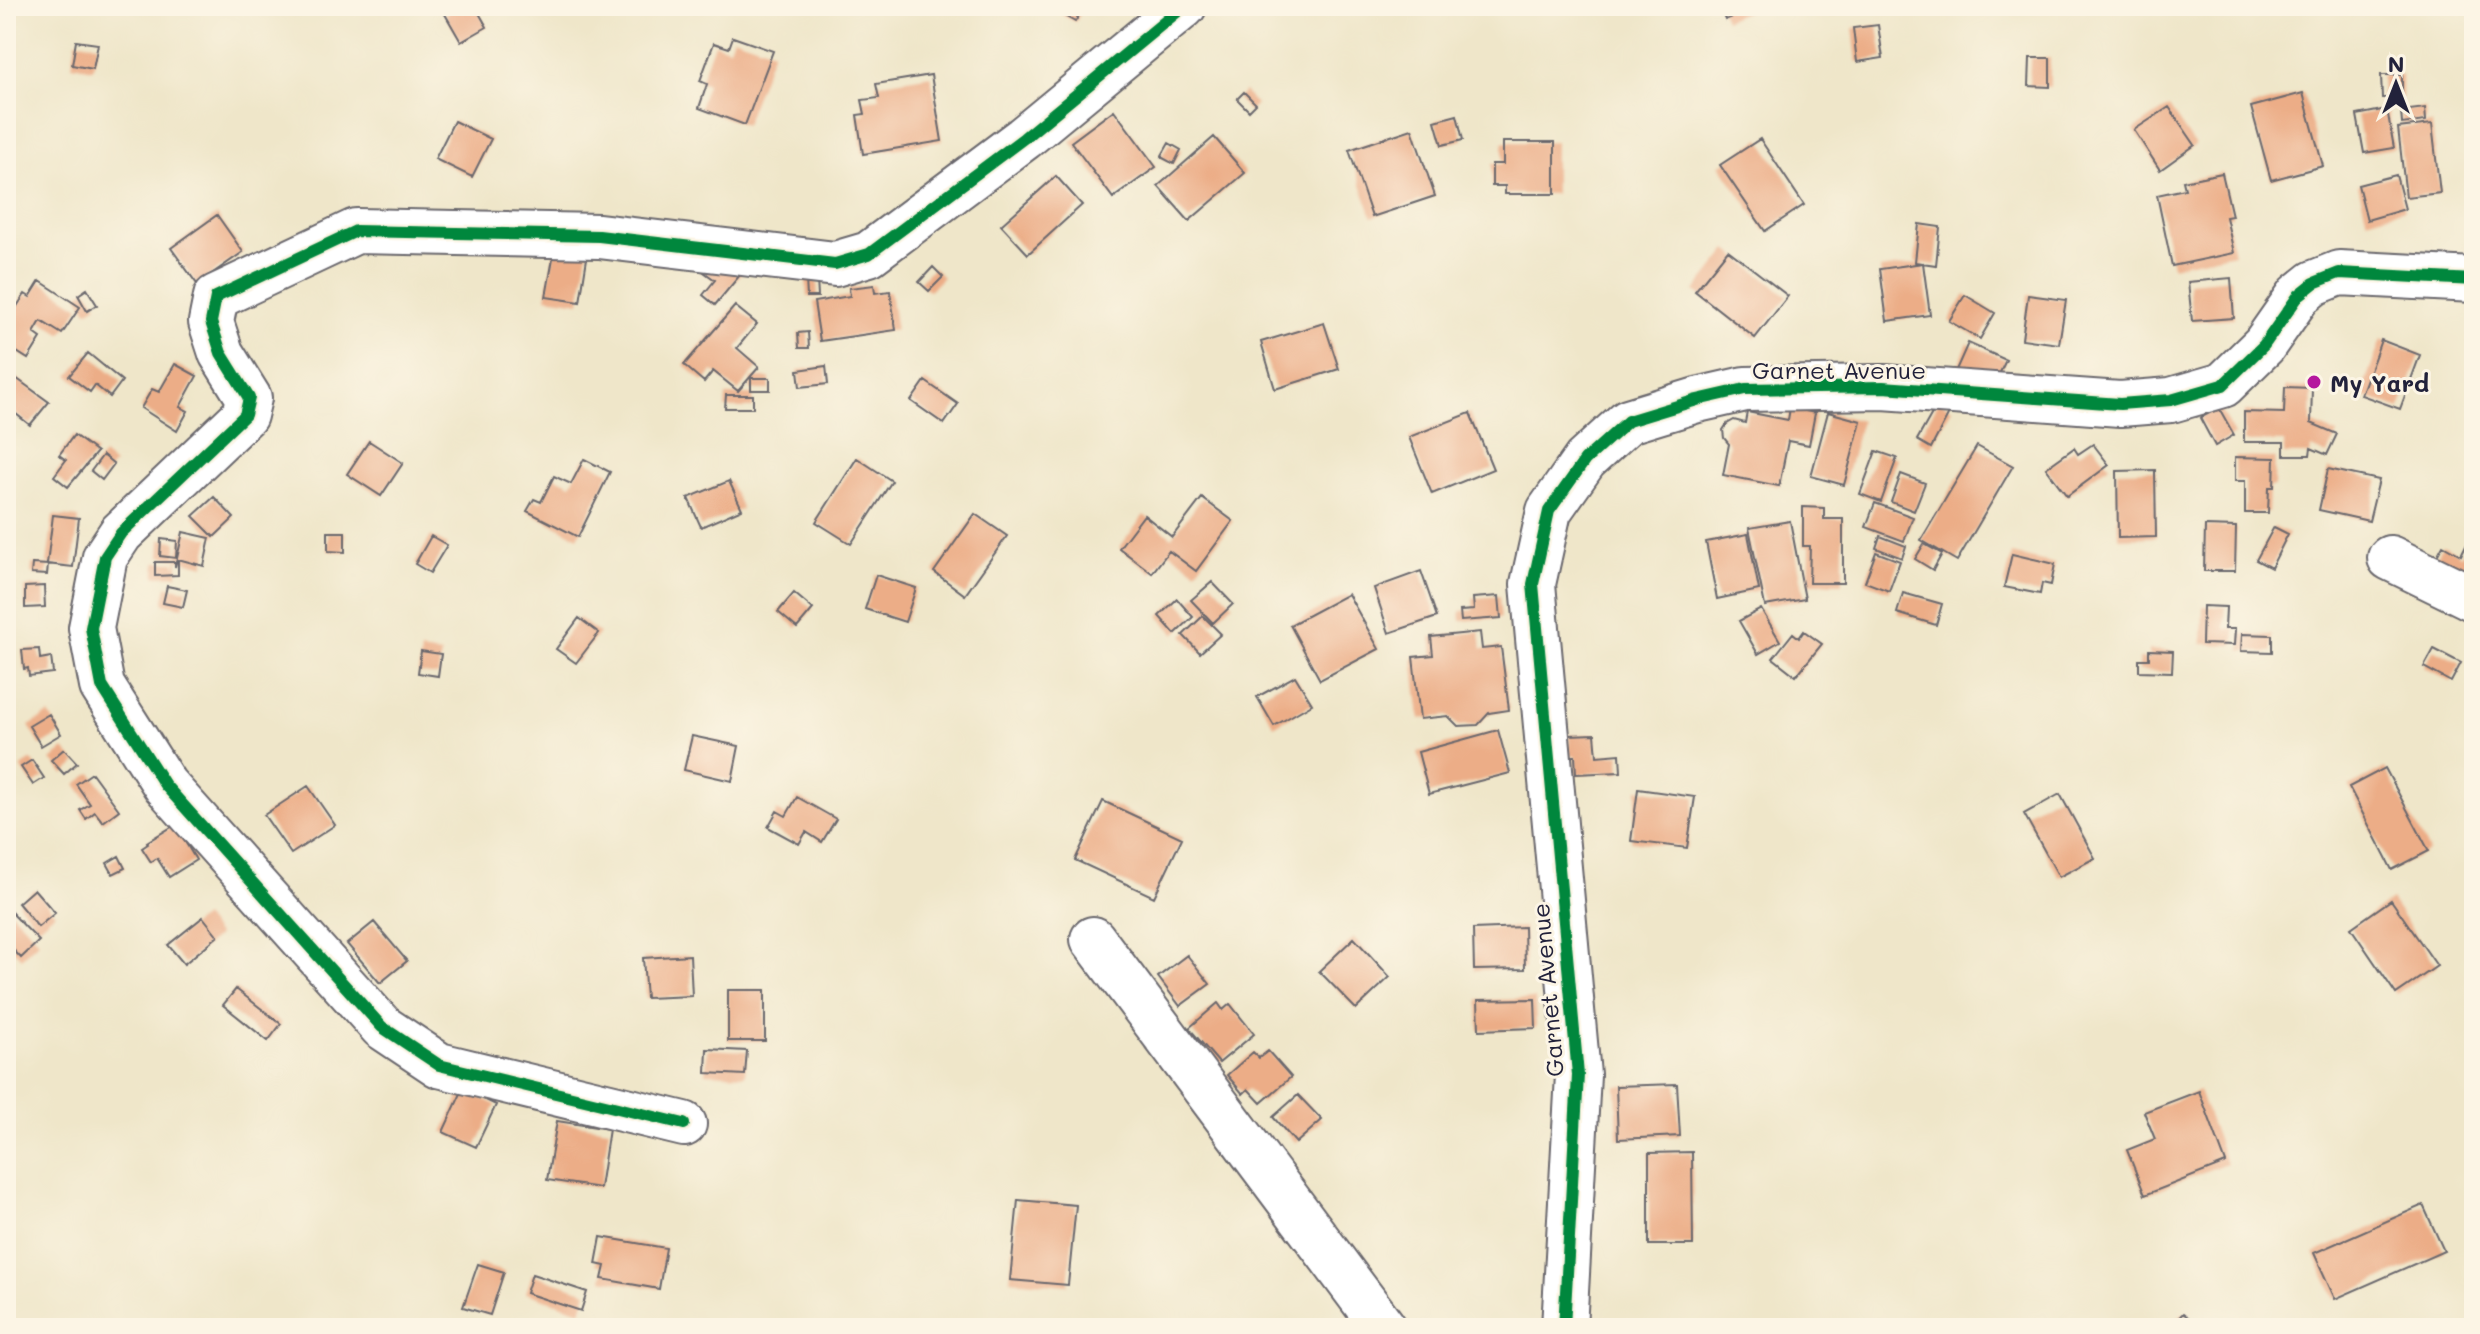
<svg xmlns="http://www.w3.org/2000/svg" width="2480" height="1334" font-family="Mali,sans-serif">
<rect width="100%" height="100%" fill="#fcf5e5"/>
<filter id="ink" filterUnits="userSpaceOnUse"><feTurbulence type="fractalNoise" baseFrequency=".0125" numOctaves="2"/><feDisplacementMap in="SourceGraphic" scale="16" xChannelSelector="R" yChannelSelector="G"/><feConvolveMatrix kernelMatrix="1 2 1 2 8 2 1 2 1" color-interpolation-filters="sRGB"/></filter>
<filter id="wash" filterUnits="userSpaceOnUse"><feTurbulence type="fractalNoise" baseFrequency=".006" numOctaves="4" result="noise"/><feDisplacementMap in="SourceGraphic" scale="32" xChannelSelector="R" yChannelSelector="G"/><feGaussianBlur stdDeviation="1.8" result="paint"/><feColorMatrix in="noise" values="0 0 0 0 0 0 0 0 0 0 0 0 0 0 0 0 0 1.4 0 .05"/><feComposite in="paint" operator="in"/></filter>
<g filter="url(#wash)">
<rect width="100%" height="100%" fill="#efe6c9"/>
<g id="blocks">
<path fill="#ecad87" d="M459,6h16l12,21 -26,15 -16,-28z
M1047,6h38l-10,16z
M1719,6h41l-35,14z
M1878,25l5,33 -26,4 -4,-34z
M733,37l40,14 -28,74 -46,-17 8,-24 -7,-3 14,-38 15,5z
M76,41l22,3 -5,25 -21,-4z
M2030,58h20v29l-21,-1z
M931,75l11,66 -79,13 -6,-39 8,-1 -3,-14 17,-2 -3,-14z
M2381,75h21v23h-20z
M1244,92l12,12 -7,7 -12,-12z
M2303,93l20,73 -52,14 -20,-73z
M2169,107l26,38 -35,25 -26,-40z
M2425,108l1,13 -24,3 -1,-13z
M2387,109l7,39 -30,5 -7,-38z
M1114,110l42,57 -43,31 -42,-56z
M1457,115l6,25 -21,5 -7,-24z
M454,121l37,18 -19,38 -37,-18z
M2432,124l8,69 -34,4 -8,-69z
M1412,129l23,67 -63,21 -23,-67z
M1214,137l31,36 -56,48 -31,-35z
M1760,139l44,66 -39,26 -45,-66z
M1503,142h52v52h-50v-8h-13v-22h11z
M1169,143l12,7 -7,14 -13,-7z
M2222,173l10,43 -6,1 8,36 -62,13 -15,-71 28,-6 -2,-8z
M2396,175l9,34 -38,11 -9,-35z
M1056,176l26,29 -54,49 -27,-29z
M217,215l26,37 -46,32 -26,-36z
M1919,224l21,3 -4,38 -21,-3z
M555,247l33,5 -8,50 -34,-5z
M1728,250l60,46 -33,42 -60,-47z
M713,261l32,8 -30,36 -12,-10 12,-15 -11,-8z
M1923,263l7,52 -43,6 -7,-52z
M933,267l10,10 -14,14 -10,-9z
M2231,278l3,40 -42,3 -4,-39z
M806,279h11l1,18h-11z
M40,281l40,26 -18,27 -21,-13 -7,12 7,5 -13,21 -22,-14v-22l19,-29 5,3z
M874,285l1,8 15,-2 6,39 -76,11 -6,-39 36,-6 -1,-8z
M87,289l10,16 -10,6 -9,-16z
M1965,295l30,18 -15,26 -31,-18z
M2028,295l38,5 -7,44 -37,-5z
M735,306l22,18 -20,24 22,19 -21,24 -25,-20 -9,11 -20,-17z
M1324,323l15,46 -64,20 -14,-47z
M808,332l1,16h-10l-1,-15z
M2381,340l39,15 -20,54 -39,-14z
M1968,343l38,17 -13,27 -37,-17z
M88,353l34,28 -12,16 -15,-12 -5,7 -21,-16z
M175,364l22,12 -17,31 8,4 -11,20 -36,-23 11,-19 7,3z
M826,366l2,18 -28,3 -2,-17z
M9,373l40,29 -19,23 -24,-19v-30z
M751,378h19v12h-19z
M925,381l33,23 -14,20 -33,-23z
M2285,387l27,1 -1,35 26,11 -10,21 -16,-7 -1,7h-26v-13h-40v-30l40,1z
M726,395h27v13h-28z
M1939,401l13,7 -21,40 -14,-8z
M1790,408l25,5 -6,32 -21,-4 -9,45 -56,-11 6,-31 -5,-6 -1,-8 4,-6 7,-4 11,3 2,-11 41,8z
M2219,408l15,27 -19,11 -15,-28z
M1828,412l33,9 -17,64 -33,-9z
M1470,413l23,56 -61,25 -23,-57z
M74,435l23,17 -29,35 -14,-11 12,-16 -7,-5z
M369,441l34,22 -22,33 -34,-22z
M2093,444l16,21 -42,31 -21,-28 28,-20 4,6z
M1977,446l36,20 -56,95 -36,-21z
M1876,451l21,7 -16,44 -21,-8z
M103,455l11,9 -12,16 -11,-9z
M2235,457l40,1 -1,29h-5l-1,26h-23v-32h-10z
M857,458l35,23 -41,63 -35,-22z
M584,459l26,13 -32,65 -51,-26 7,-12 7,3 13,-26 17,8z
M2328,469l51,11 -10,41 -50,-11z
M2155,470l1,67 -38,1 -1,-67z
M1901,474l24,9 -11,28 -23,-9z
M729,481l13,28 -41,18 -13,-29z
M214,497l20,21 -20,19 -21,-21z
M1202,498l31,23 -37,50 -27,-20 -17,22 -33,-25 25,-33 28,22z
M1875,503l38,14 -9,24 -38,-14z
M1803,507l21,1v11h19v64h-34l1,-37h-7z
M975,514l32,22 -42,59 -31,-23z
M53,515l26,3 -6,49 -26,-3z
M1790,521l15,78 -40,7 -16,-78z
M2205,526l31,1 -1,44h-31z
M2274,527l14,7 -17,34 -15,-8z
M2474,529v58l-42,-22 11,-20 18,10z
M183,532l27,6 -6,28 -26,-7v16l-23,1v-14h20v5z
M328,532h17v20l-17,-1z
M1748,534l11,56 -42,9 -11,-57z
M431,536l16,9 -17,28 -15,-9z
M1880,536l26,10 -4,12 -26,-10z
M161,539l16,2 -1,17 -16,-2z
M1924,544l18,10 -9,16 -18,-11z
M1876,552l24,9 -11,30 -24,-9z
M2012,554l43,10 -4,21 -9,-2 -2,11 -36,-7z
M32,564l16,1 -1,10 -16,-1z
M1421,571l16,46 -48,16 -15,-45z
M876,575l40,13 -11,34 -40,-13z
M1212,582l21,22 -20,19 -22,-23z
M44,586l1,21 -20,1v-21z
M167,586l20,4 -4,17 -20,-4z
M794,593l19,16 -16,19 -19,-16z
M1903,593l39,11 -6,21 -39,-12z
M1348,594l31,55 -59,31 -30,-55z
M1499,596l2,22 -40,3 -1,-10 14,-1 -1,-12z
M1177,599l16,18 -18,17 -16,-18z
M2203,606l23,1 -1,22h10l-1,16 -32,-1z
M1761,609l19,32 -22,13 -19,-33z
M1203,616l18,18 -21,19 -17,-18z
M579,618l20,15 -23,30 -20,-14z
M1804,631l18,13 -26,32 -23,-18 20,-25 6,5z
M1480,632l2,17 19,-2 8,63 -20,3 -11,12 -20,1 -10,-10 -28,3 -7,-62 20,-2 -2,-18z
M2242,634l30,1v17l-31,-1z
M39,649l1,10 11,-2 2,16 -24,3 -1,-8 -4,1 -2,-19z
M2434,649l27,14 -10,19 -27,-15z
M2149,650l24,1 -1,21 -33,-1v-12h10z
M421,651l20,3 -3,22 -20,-3z
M1295,676l17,28 -38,22 -17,-29z
M49,714l12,20 -20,12 -12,-20z
M1498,730l12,43 -81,21 -11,-42z
M1595,734l2,22 23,-2 1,18 -45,2 -1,-18h-5l-1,-21z
M692,736l47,10 -7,35 -48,-11z
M64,749l13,14 -13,11 -13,-14z
M32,760l12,18 -11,7 -12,-18z
M2385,768l44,83 -37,19 -43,-83z
M92,773l27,37 -16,12 -8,-10 -9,7 -6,-9 10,-6 -14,-20z
M308,786l27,39 -44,29 -27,-39z
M1638,789l57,8 -8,51 -56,-7z
M2060,794l35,64 -36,19 -35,-63z
M797,797l39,22 -14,23 -16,-10 -7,12 -31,-17 9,-16 9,5z
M1103,801l79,37 -28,59 -79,-37z
M175,825l21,35 -27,17 -12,-19 -6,4 -9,-14 6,-4 -1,-2z
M119,856l6,12 -12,6 -6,-11z
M34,889l21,24 -17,14 -20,-24z
M2391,900l46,66 -41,28 -45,-66z
M9,910l30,31 -18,17 -15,-16v-29z
M203,917l15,19 -34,28 -16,-19z
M374,922l33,39 -27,22 -33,-39z
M1524,927l1,42 -51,1 -1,-41z
M1354,938l36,39 -34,32 -37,-38z
M690,955l2,41 -46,2 -3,-40z
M1187,955l23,29 -30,22 -22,-29z
M236,989l45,35 -13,17 -45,-36z
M728,990h37v51h-37z
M1535,999l1,29 -57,2 -1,-30z
M1218,1003l5,7 7,-6 24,30 -35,29 -30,-35z
M707,1049l40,2 -2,24 -39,-2z
M1268,1051l23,26 -30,26 -13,-14 -5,5 -16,-19 26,-23 6,6z
M1677,1084l3,52 -62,3 -2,-53z
M463,1089l33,16 -20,42 -33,-15z
M2199,1091l27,72 -81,32 -18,-45 28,-11 -11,-27z
M1298,1095l24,25 -26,23 -23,-26z
M557,1121l52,8 -9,59 -53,-8z
M1692,1152l1,93h-44v-92z
M1018,1200l58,5 -8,80 -58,-5z
M2423,1205l21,46 -109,48 -21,-46z
M601,1237l65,11 -7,41 -57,-10 3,-13 -9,-2z
M478,1264l26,8 -14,43 -27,-8z
M532,1274l55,18 -6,19 -55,-18z
M2183,1313l18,15h-32z"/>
</g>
</g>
<g filter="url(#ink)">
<use href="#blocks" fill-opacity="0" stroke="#6a676d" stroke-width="2"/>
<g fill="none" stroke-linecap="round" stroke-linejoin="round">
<g stroke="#6a676d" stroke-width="48">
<path id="minor" d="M2390,558l84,41
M1093,939l291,389
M684,1124l-245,-59 -57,-38 -217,-242 -63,-99 -11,-58 14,-71 16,-24 124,-118 4,-17 -28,-45 -10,-31 5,-25 140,-66 243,5 236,28 34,-10 155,-116 160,-132
M1564,1328l14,-253 -45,-491 16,-73 36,-51 43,-39 69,-21 48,-11 138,-2 237,17 51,-4 52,-15 41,-40 35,-50 15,-12 25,-10 135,7"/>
</g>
<use href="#minor" stroke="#fff" stroke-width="44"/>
<g stroke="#fcf5e5" stroke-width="17">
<path id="cycleway" d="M684,1124l-245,-59 -57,-38 -217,-242 -63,-99 -11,-58 14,-71 16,-24 124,-118 4,-17 -28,-45 -10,-31 5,-25 140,-66 243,5 236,28 34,-10 155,-116 160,-132
M1564,1328l14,-253 -45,-491 16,-73 36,-51 43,-39 69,-21 48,-11 138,-2 237,17 51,-4 52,-15 41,-40 35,-50 15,-12 25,-10 135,7"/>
</g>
<use href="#cycleway" stroke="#00873e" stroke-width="12"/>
</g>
</g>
<circle fill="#b5179e" stroke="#fcf5e5" stroke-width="3" cx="2314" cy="382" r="8"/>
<g text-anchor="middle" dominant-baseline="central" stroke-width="6" stroke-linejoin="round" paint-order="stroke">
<g font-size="24" fill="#22223b" stroke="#fcf5e5">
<text x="1839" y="369">Garnet Avenue</text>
<text transform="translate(1547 990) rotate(-95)">Garnet Avenue</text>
</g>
<g font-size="24" font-weight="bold" fill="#22223b" stroke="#fcf5e5" text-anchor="start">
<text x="2330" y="382">My Yard</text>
</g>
</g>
<rect width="2480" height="1334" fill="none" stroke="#fcf5e5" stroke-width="32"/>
<g transform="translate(2396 84)" stroke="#fcf5e5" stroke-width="6" paint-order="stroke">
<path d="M0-6L14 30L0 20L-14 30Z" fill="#22223b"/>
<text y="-12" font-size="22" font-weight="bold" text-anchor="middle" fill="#22223b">N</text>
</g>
</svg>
